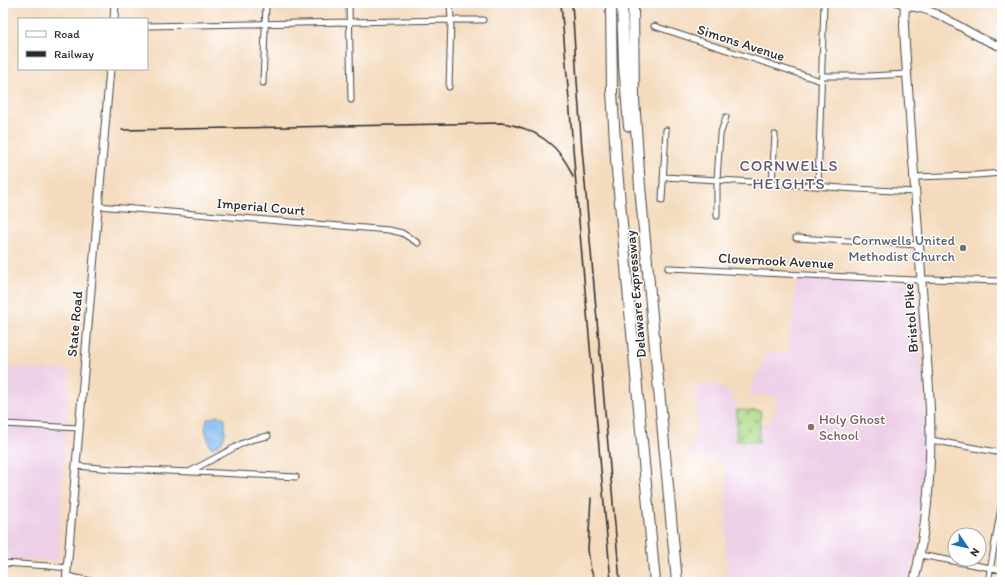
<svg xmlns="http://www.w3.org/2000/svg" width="1005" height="585" font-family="Itim,sans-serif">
<defs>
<pattern id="cemetery-stones" width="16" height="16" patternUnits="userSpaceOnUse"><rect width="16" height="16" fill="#abd885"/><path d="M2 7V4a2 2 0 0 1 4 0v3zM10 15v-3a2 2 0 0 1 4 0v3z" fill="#93ba73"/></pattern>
<pattern id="water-ripples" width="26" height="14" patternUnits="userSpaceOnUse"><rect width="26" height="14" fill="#81bcf3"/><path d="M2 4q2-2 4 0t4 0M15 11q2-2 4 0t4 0" fill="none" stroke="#6a99c5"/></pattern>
</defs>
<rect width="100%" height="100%" fill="#fff"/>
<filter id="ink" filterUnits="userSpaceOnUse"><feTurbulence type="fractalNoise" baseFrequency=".025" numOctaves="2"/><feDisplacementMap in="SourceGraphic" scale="8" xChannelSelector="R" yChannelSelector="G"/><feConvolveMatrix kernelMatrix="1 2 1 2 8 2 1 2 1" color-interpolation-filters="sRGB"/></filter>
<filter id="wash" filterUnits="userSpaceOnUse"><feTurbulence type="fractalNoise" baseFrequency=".012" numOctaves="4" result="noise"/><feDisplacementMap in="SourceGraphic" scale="16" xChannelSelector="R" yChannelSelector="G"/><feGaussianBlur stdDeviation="0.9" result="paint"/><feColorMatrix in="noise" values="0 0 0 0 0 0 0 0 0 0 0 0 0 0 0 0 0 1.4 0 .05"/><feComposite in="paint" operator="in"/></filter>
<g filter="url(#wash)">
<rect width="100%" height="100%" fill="#f4dbbe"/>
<path fill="#edd0e8" d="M797,277l114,5 3,2 3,4 9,148v29l-7,68 -10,49h-177l-6,-12v-107l-10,-1 -22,-4 -5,-5 7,-23v-44l18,-2 16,8 7,18 24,1 -1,13h8l7,-12 1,-17 -26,1 1,-11 17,-32 20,-1z
M3,368l67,2 -12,191 -52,-2v-19l-3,-1z"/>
<path fill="url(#cemetery-stones)" stroke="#6b8258" d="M737,410l24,1 -2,31 -23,-1z"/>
<path fill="url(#water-ripples)" stroke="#56748f" d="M218,416l7,2c0,15 3,23 -13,30l-2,-2 -5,-17 2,-10z"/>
</g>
<g filter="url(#ink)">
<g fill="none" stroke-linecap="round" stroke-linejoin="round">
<g stroke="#494541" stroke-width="7">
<path id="minor" d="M349,3l2,97
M897,3l8,3
M147,26l304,-6h32
M654,26l167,55
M999,46l3,-11
M822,76h47l38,-2
M263,83l3,-80
M449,87l2,-67 -1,-17
M663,177l109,6 84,6 59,3
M914,177l62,-2 26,-2
M772,183l3,-48
M818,186l6,-183
M662,200l4,-70
M98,206l291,24 13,3 16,10
M717,216v-36l3,-45 6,-18
M796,238l123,7
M668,268l24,1 71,4 152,7 13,-1 74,2
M3,424l76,4
M931,440l71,13
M76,466l37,3 54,2 51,2 78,4
M189,472l54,-29 11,-4 14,-3
M920,555l82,15
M3,563l46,3 18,2
M67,576l24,5 15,1
M988,582l14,-80"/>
</g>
<g stroke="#494541" stroke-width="9">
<path id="tertiary" d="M905,6c9,1 19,3 27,6 24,10 45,27 70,35"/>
</g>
<g stroke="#494541" stroke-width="9">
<path id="secondary" d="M114,19l1,-16
M66,582l44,-513"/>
</g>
<g stroke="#494541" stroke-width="10">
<path id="primary" d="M905,3l-1,23 1,19 24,344c4,65 0,129 -15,193"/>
</g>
<g stroke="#494541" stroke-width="12">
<path id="motorway" d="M611,3l1,88 4,68 39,423
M622,3l2,62 5,61
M633,3l1,96 6,88 37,395"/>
</g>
<use href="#minor" stroke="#fff" stroke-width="5"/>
<use href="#tertiary" stroke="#fff" stroke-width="7"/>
<use href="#secondary" stroke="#fff" stroke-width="7"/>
<use href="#primary" stroke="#fff" stroke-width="8"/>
<use href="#motorway" stroke="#fff" stroke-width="10"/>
<path stroke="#2b2b2b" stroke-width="1.5" d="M561,3l20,242 30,337
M572,3l5,78 5,68 38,433
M122,130l379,-7c33,4 60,22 72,54
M591,498l-3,52 3,20 5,12"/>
</g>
</g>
<circle fill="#6b7280" stroke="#fff" stroke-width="1.5" cx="963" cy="248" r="4"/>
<circle fill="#8d6e63" stroke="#fff" stroke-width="1.5" cx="811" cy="427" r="4"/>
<g text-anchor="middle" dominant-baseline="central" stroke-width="3" stroke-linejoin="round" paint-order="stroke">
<g font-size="14" fill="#2b2b2b" stroke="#fff">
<text transform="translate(741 43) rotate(18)">Simons Avenue</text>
<text transform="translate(261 207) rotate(5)">Imperial Court</text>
<text transform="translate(776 261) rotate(3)">Clovernook Avenue</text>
<text transform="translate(636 294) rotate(-95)">Delaware Expressway</text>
<text transform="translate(911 318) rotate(-94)">Bristol Pike</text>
<text transform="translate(75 324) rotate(-85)">State Road</text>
</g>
<g font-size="14" fill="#5b616d" stroke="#fff" text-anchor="end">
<text x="955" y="240">Cornwells United<tspan x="955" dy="16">Methodist Church</tspan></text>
</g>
<g font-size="14" fill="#785e54" stroke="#fff" text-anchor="start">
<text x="819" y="419">Holy Ghost<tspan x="819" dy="16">School</tspan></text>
</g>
<g font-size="16" letter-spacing="1" fill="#62576e" stroke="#fff">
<text x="789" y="165">CORNWELLS<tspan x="789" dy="18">HEIGHTS</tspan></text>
</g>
</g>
<rect width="1005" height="585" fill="none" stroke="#fff" stroke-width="16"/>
<rect x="18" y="18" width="130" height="52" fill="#ffffff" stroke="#aaaaaa"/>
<rect x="26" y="31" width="20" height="6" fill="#ffffff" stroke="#aaaaaa"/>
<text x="54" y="38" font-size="12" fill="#2b2b2b">Road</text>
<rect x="26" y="51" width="20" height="6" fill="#2b2b2b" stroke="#aaaaaa"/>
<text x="54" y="58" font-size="12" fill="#2b2b2b">Railway</text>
<g transform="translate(967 547) rotate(124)"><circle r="19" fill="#ffffff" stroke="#aaaaaa"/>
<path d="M0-3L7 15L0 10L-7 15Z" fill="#1f6fb2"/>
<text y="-6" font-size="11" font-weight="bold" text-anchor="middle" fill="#2b2b2b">N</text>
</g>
</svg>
